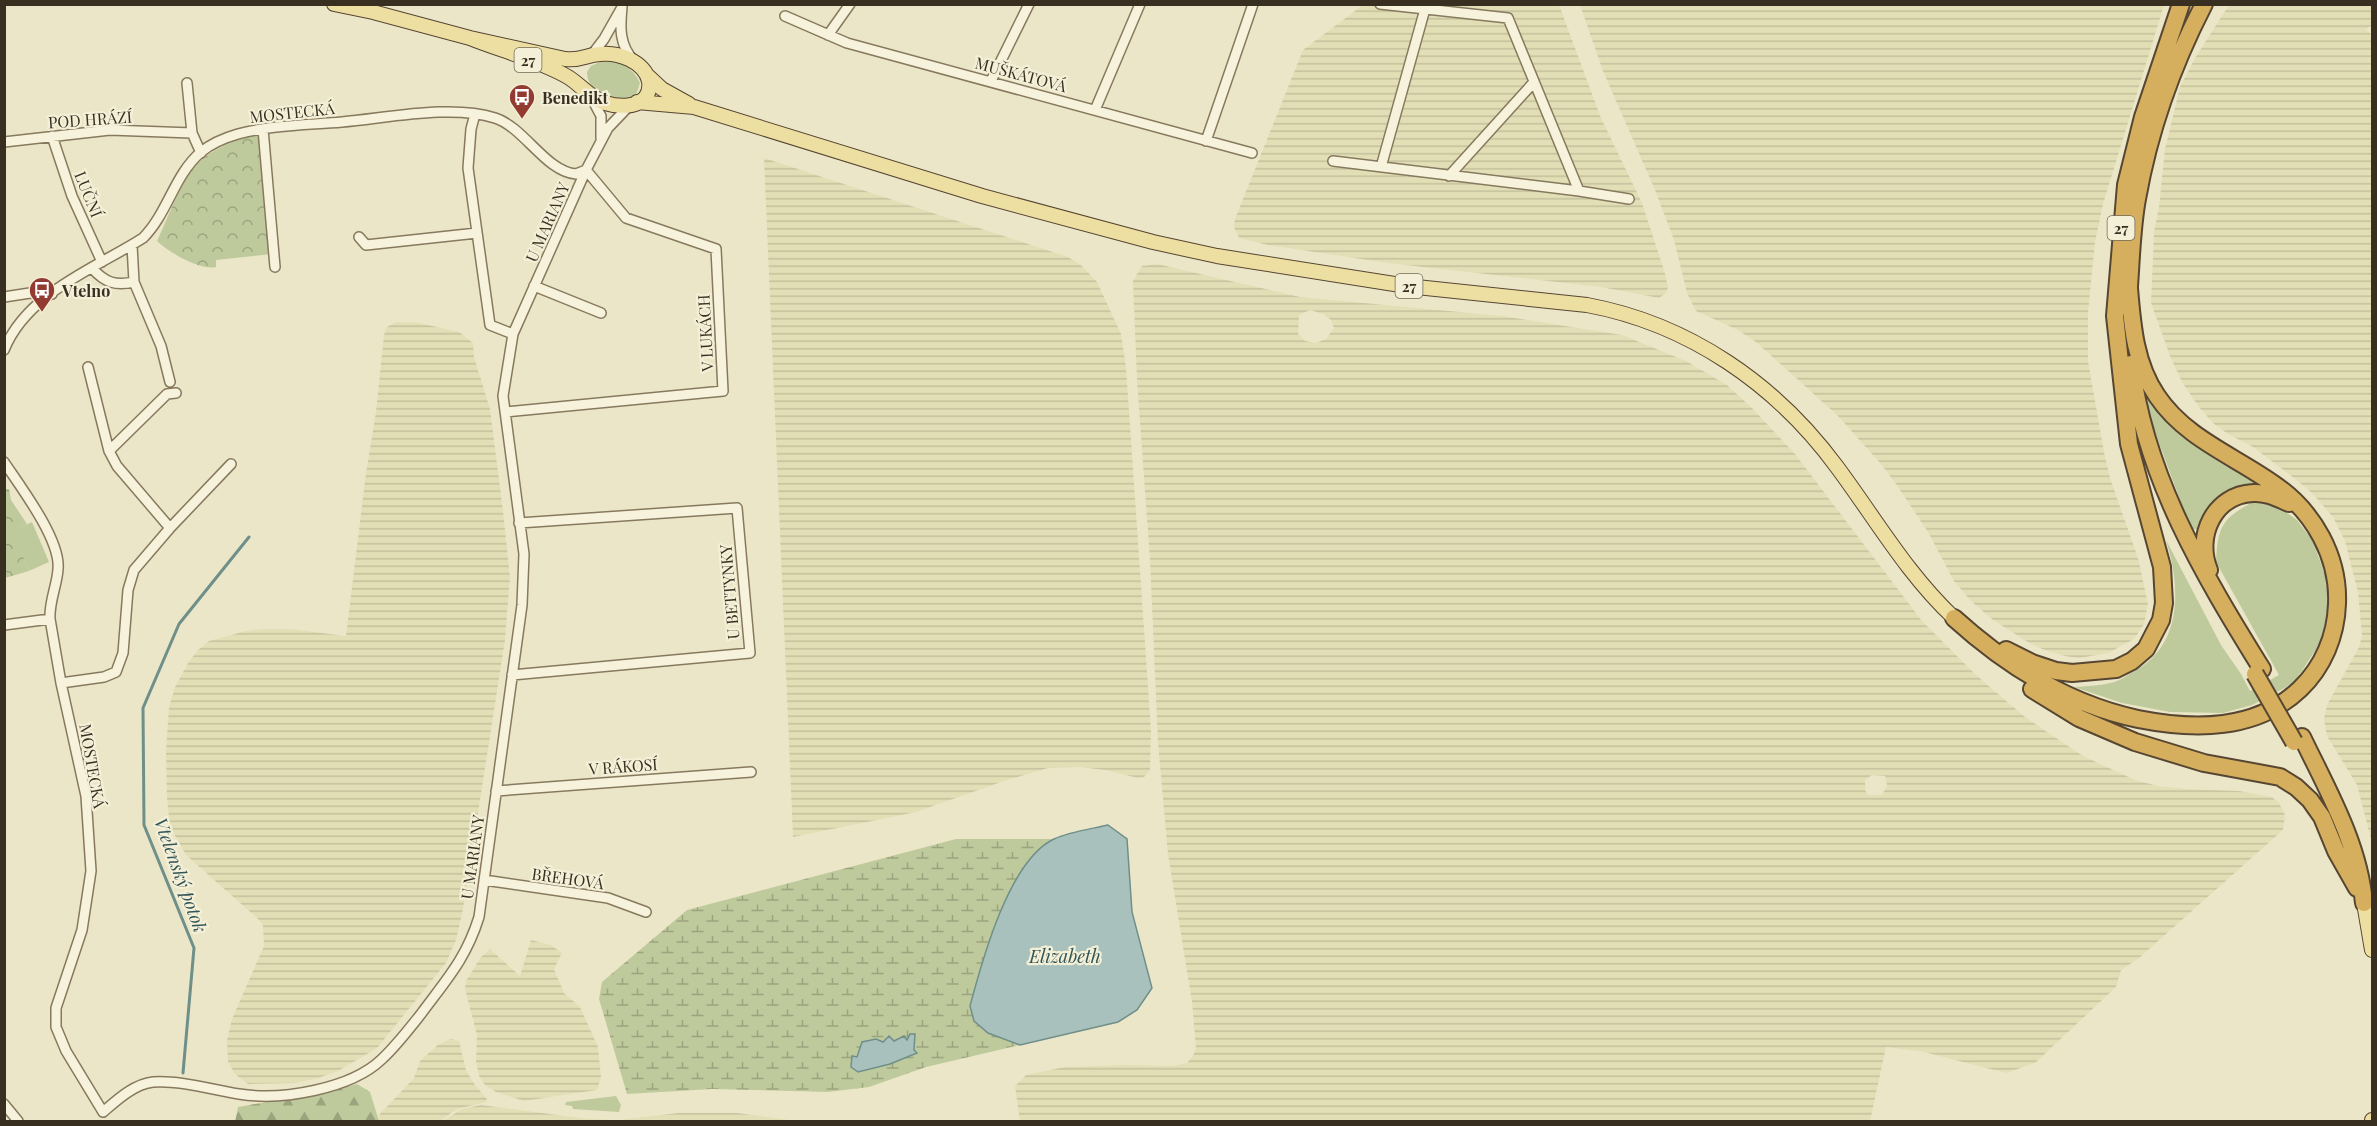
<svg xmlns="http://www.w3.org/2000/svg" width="2377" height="1126" font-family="'Playfair Display',serif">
<defs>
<pattern id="farmland-rules" width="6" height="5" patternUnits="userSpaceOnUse" patternTransform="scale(1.5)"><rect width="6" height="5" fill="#e2dfb6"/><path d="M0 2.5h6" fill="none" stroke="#c3c09c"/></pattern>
<pattern id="forest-firs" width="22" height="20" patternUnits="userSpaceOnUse" patternTransform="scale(1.5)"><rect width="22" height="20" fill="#bfca9c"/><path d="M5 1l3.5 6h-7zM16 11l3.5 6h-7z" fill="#9ca47f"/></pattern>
<pattern id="wetland-marsh" width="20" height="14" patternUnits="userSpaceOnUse" patternTransform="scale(1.5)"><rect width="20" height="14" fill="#bfca9c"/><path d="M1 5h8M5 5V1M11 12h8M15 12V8" fill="none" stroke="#9ca47f"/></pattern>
<pattern id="park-crowns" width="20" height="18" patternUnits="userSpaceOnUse" patternTransform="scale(1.5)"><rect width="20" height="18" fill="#bfca9c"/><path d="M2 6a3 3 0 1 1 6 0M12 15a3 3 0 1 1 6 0" fill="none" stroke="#9ca47f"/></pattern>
</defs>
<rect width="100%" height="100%" fill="#ece6c8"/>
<path fill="url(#farmland-rules)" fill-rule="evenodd" d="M1363,5h196l42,113 41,85 22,67 4,17 -2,6 -7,5 -58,-11 -213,-24 -120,-18 -29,-7 -5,-11 1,-8 68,-169z
M1580,5h584l-61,199 -8,38 -7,71v48l16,91 6,26 28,80 10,46 -4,20 -10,15 -26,14 -29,5 -14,-2 -18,-5 -16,-7 -38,-24 -22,-19 -17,-20 -26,-49 -32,-48 -15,-20 -43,-48 -82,-74 -18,-12 -42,-19 -9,-18 -13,-53 -19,-50 -52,-119z
M2229,5h143v24l-2,-3 -4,4 5,4 1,-2v811l-15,-58 -30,-49 -3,-17 3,-14 32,-58 3,-11 -4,-44 -13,-51 -12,-24 -21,-24 -18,-15 -41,-31 -25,-13 -14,-10 -15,-17 -17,-25 -12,-26 -19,-53 3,-71 5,-25 6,-58 15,-62 15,-29z
M764,158l304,99 14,9 15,16 24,52 5,33 25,363 -1,40 -6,7 -6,1 -33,-8 -25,-3 -32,1 -44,13 -88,31 -123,25z
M1157,264l143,33 202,19 120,19 64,26 41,24 27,25 41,44 127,167 54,54 49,42 58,39 52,24 23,6 29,3 52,2 33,6 7,6 6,12 -2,15 -144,128 -18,12 -5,17 -81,76 -29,10 -82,-21 -38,-5 -16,74 -850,1 -5,-36 11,-11 39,-8 61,-2 46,1 15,-3 6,-7 3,-8 -4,-46 -24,-148 -10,-111 -8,-183 -13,-180 -4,-99 9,-15zM1310,310l13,4 8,6 3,8 -8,11 -10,4 -11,-2 -7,-7 1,-19zM1872,775l13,1 2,9 -5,10h-14l-3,-5v-10z
M396,322l23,1 40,9 14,11 1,14 16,52 13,102 7,66 -5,63 -42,269 -7,31 -10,23 -69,85 -39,23 -23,8 -21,4 -46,1 -13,-10 -7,-12 -1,-22 5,-21 32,-73 -1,-21 -6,-7 -71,-63 -16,-28 -3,-29 -1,-47 3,-44 6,-20 13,-24 10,-13 11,-9 37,-10 18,-2h27l55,7 20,-163 10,-61 8,-77 3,-8z
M531,940l20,5 11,8 -8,16 10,24 16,14 18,40 3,30 -4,13 -73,11 -28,-9 -11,-7 -6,-9 -3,-15 1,-26 -12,-46 1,-8 15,-24 9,-8 30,27z
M451,1039l8,2 7,29 9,15 12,14 -1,3 -29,7 -17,12h-61v-6l35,-37 6,-17 19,-17z
M481,1105l108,14 30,1 59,-7h59l60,8h-354l19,-12z"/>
<path fill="#bfca9c" d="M600,62c18,-2 33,4 40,21l-4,12c-18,10 -49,0 -49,-23l4,-6z
M2144,387l123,102 -14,-2 -53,41 -9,2 -37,-101z
M2253,502l20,1 24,17 15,20 13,34 3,39 -8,30 -26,40 -42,22 -29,8 -53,-1 -48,-9 -48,-16c11,-1 25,-1 36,-4 7,-1 15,-6 21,-10 52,-26 50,-85 35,-133l55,105 20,29 9,17 29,-16 -63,-113c2,-35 5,-43 37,-60z
M32,522l17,40 -20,9 -18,-40z
M616,1096l5,9 -2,7 -46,-3 -1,-3 -7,-1 1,-3z"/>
<path fill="url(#forest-firs)" d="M357,1084l13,8 9,29 -144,1 3,-15 90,-16z"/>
<path fill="url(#wetland-marsh)" d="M956,839h97l-24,20 -41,174 32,12 -94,22 -57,20 -41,5 -116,-3 -85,5 -28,-95 3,-17 85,-72z"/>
<path fill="url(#park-crowns)" d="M260,133l12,121 -56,6v7c-15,4 -48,-15 -59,-26 11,-23 23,-59 41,-78 16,-16 41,-24 62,-30z
M5,489h4l2,11 16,24 -15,7 17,40 -24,7z"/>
<path fill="#a9c1bc" stroke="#6f8f8a" stroke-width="1.5" d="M1108,825l19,14 5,73 20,76 -15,22 -19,12 -98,23 -32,-12 -14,-12 -4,-15c12,-45 39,-146 84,-167 15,-7 37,-10 54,-14z
M910,1034h5l-1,16 3,3 -27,11 -32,8 -7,-5 1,-11 5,1 5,-15 14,-3 7,3 6,-6 5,5 10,-5 3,4z"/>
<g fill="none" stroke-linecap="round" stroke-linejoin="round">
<path stroke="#6f8f8a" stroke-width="3" d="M183,1073l11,-125 -50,-123 -1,-117 36,-84 70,-87"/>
<g stroke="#87795e" stroke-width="12">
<path id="street" d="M1380,4l128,14 71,173 50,8
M622,7c-2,20 -3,38 12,54
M785,16l62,27 405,110
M828,35l22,-31
M591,56l13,-17 17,-30
M991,81l38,-77
M187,83l5,50 9,20
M591,97l10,19v22
M1095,110l45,-106
M263,129l12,138
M52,136l20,60 30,66
M1206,141l47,-137
M4,142l106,-12 82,3
M1333,161l246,30
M1381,167l44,-158
M1449,176l85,-94
M359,237l7,8 111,-12
M132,245l2,37 27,64 9,36
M92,268c13,15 24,18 42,14
M534,286l67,27
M4,297l26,-4 22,1
M4,350c23,-57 90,-81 139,-112 25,-25 31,-63 58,-86 11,-9 23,-14 37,-18 33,-9 69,-9 104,-12 46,-4 110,-18 153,-4 29,9 51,54 81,56l10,-4 22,-42 22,-23
M88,367l21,84 8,15 53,62
M505,412l218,-21 -7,-142 -90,-31 -40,-48 -73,164
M109,451l58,-57 9,-1
M4,462c16,24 57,78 54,107 -1,17 -9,32 -8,50l11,64 25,113 5,75 -9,59 -26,78v19l10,24 37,61
M4,625l46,-6
M512,675l238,-22 -13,-145 -218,15
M61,683l43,-6 12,-5 7,-19 5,-63 6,-20 36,-42 61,-64
M496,791l255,-19
M484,880l124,18 38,14
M4,1104l14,17
M103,1112c14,-12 31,-28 50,-30 26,-2 61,8 86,12 42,7 112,-5 143,-35 14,-13 27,-30 39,-45 25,-34 45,-55 58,-97l43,-312 2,-51 -21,-158 10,-62 -23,-9 -22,-157 3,-39 4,-15"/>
</g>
<g stroke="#564632" stroke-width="16">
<path id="primary" d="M334,4l39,8 97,26 95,21c17,2 20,-4 35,-5 18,-2 44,7 49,27 1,6 0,12 -4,17 -10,10 -27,9 -40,5 -15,-5 -24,-18 -37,-26 -27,-16 -68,-27 -98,-39
M647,75l15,14 27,15
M637,102l57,5 288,89 171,46 64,14 190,30 180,19c102,19 189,79 250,162 38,51 70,107 117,151
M2364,903l8,47
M2372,1122v-2"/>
</g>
<g stroke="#564632" stroke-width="20">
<path id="highway" d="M2128,299c3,-33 3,-68 9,-100 12,-68 35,-133 67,-195
M2131,364c14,113 72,210 131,305
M2209,570c-14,-34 5,-75 44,-77 13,-1 24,5 36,10
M1954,618c53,48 113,86 184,101 56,11 118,12 162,-30 23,-22 36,-53 37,-85 2,-47 -23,-92 -62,-119 -40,-29 -89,-46 -118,-89 -22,-32 -25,-71 -28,-108
M2006,650l26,13 24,8 16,2 44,-4 16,-8 14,-12 15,-29 3,-17 -2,-36 -33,-123 -14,-128 11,-131 17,-68 38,-113
M2032,689l47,29 56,24 69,21 76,14 16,10 14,13 12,17 14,34 21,37
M2302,737c25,52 57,107 62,166"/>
</g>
<use href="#street" stroke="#f7f2db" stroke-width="9"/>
<use href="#primary" stroke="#eddea2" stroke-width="14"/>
<use href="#highway" stroke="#d6af5e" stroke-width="16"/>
<g stroke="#564632" stroke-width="20" stroke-linecap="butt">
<path id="highway-bridge" d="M2255,674l39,68"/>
</g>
<use href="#highway-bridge" stroke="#d6af5e" stroke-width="16"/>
</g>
<defs>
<g id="bus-pin" transform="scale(1.35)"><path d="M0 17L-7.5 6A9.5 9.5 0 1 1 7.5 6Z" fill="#933b31" stroke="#f4efd7"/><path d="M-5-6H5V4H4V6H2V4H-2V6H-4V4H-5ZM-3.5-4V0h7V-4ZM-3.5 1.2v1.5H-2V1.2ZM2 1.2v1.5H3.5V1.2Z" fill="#fff"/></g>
</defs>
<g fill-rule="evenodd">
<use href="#bus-pin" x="522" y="97"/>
<use href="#bus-pin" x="42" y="290"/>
</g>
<g text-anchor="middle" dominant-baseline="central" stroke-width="4.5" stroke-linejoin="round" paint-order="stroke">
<g fill="#f4efd7" stroke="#716958" stroke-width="1.5">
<rect x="514.5" y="48" width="27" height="24" rx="4.5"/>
<rect x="2107.5" y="216" width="27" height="24" rx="4.5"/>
<rect x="1395.5" y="274" width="27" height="24" rx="4.5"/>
</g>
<g font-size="15" font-weight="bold" fill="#392f21">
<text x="528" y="60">27</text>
<text x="2121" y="228">27</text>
<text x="1409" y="286">27</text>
</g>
<g font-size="16" fill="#392f21" stroke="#f4efd7">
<text transform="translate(1021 74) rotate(15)">MUŠKÁTOVÁ</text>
<text transform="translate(292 112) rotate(-6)">MOSTECKÁ</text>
<text transform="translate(90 119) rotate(-4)">POD HRÁZÍ</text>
<text transform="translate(89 194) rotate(68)">LUČNÍ</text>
<text transform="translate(547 222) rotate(-66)">U MARIANY</text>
<text transform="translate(705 333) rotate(-93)">V LUKÁCH</text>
<text transform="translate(729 592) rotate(-95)">U BETTYNKY</text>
<text transform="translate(93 766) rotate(80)">MOSTECKÁ</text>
<text transform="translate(623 766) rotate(-4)">V RÁKOSÍ</text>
<text transform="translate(472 857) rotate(-82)">U MARIANY</text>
<text transform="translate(568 878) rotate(8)">BŘEHOVÁ</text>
</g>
<g font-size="16" font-weight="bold" fill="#392f21" stroke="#f4efd7" text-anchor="start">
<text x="542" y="97">Benedikt</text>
<text x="62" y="290">Vtelno</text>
</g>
<g font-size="18" font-style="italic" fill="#315557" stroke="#f4efd7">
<text transform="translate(181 875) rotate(70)">Vtelenský potok</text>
<text x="1065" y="956">Elizabeth</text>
</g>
</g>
<rect width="2377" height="1126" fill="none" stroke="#392f21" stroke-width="12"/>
</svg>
